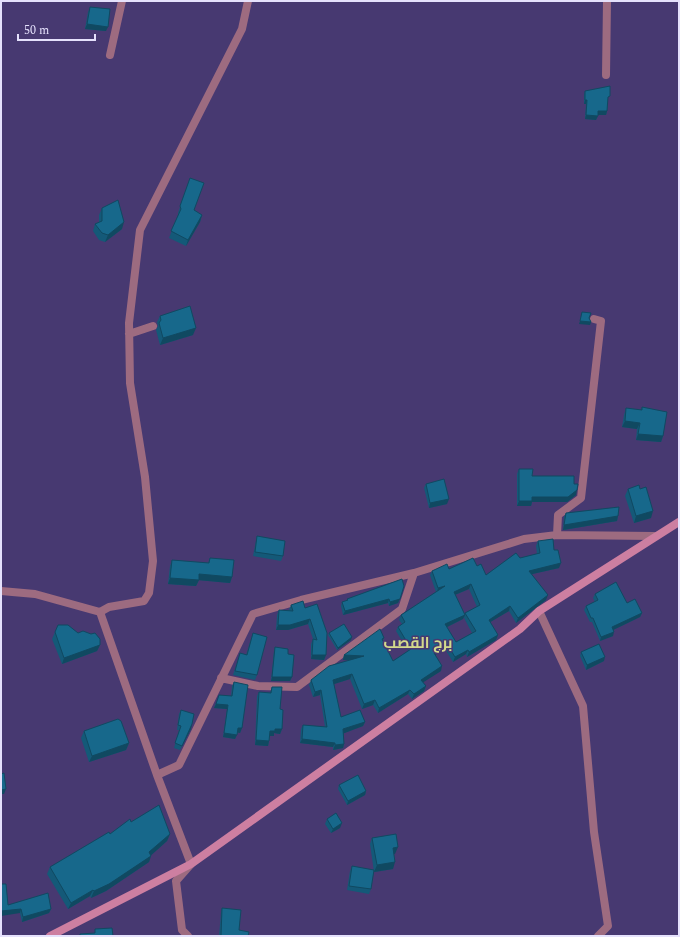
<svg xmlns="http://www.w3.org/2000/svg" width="680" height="937" font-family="Spectral,Cairo,serif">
<rect width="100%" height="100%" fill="#473971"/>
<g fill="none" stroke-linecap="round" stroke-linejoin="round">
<path stroke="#9d6b80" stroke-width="8" d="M110,55l12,-54
M606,75l1,-74
M129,334l24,-8
M557,535l1,-20 23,-17 20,-177 -7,-2
M1,591l34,3 65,18 57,163
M539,611l44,95 11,126 14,94 -10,10
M100,612l9,-5 35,-6 5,-8 4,-32 -8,-84 -15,-94 -1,-60 11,-93 102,-201 6,-28
M221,678l37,8 39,1 105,-78 12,-36
M188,936l-6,-6 -6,-49 15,-17 -34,-89 22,-10 74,-151 48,-14 113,-27 110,-34 33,-4 97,1"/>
<path stroke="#cd7fa1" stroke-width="8" d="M50,936l141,-72 329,-235 19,-18 140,-89"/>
</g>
<path fill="#145978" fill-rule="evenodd" d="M90,7l16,24 -21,-2 3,-17z
M585,91l23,9 -1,11 -1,4h-8l-2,5 -11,-1 1,-15h-2v-9z
M190,178l4,32 8,5 -2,7 -14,24 -17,-8 9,-23v-2z
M102,208l20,21 -17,13 -6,-2 -6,-9 2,-7 4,-2v-7z
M160,316l33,19 -33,10 -4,-15 2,-4 -1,-4z
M642,407l21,29 -2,6 -25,-2 1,-11 -15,-2 2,-12 2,-7 15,2z
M519,469l13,7 42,8 2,11 -9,7h-35l-1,4h-14v-32z
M426,484l21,20 -18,4 -5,-20z
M628,489l23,29 -17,5 -9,-27z
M566,513l52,3 -1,5 -54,9 1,-13z
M257,536l26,20 -2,5 -28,-5z
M538,541l16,9 5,18 -27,6 14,26 -30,23 -7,-12 -19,11 8,13 -2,5 -29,17 -1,-3 -13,8 -8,-13 -10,6 6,16 -18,11 3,4 -2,5 -12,8 -4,-5 -30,19 -5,-8 -11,4 -12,-30 -16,5 7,33 24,5 -2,4 -19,7v11l-1,4 -10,2v-3l-33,-4 1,-14 2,-4 22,2 -5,-32 -7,2 -4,-12 2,-5 39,-20h-7l1,-5 40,-17 -1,3 10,20 15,-10 -12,-20 2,-4 4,-3 -3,-4 2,-5 35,-23 -6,-17 2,-4 45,-5 9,9 34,-17 17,-4 -1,-8zM469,589l8,18 -12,6 -1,5 8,15 -16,9 -9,-15 16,-8 2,-4 -10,-20z
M210,558l22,19 -2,6 -31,-3 -3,6 -28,-2 2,-18 2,-6 36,3z
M402,579l-4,24 -9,3 -1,-3 -45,12 -2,-9 1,-4 4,-1 1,-2z
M595,594l32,9 15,10 -2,4 -27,13v6l-13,5 -8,-19h-2l-6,-12 2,-4 9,-4 -2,-4z
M291,605l14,3 21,47 -2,5 -13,-1v-15l2,-5 -5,-15 -20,6h-12l1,-15 2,-5h10z
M55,632l23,1 22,12 -3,6 -35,13 -10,-25z
M253,633l4,42 -2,5 -22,-5 7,-22 6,2z
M329,633l22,7 -14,10 -9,-15z
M275,647l13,7 4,23 -2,4h-19l3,-30z
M581,652l23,9 -18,9 -6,-14z
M234,682l8,46 -2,5 -3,-1 -2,7 -12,-2 4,-28 -13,-1 5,-13 12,1 1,-10z
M272,687l8,22 2,20 -2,5 -6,-1v3h-4l-2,10 -13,-1 2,-49 2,-4 11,1z
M181,710l10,19 -11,21 -6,-2 5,-18h-2l2,-16z
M84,731l45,12 -3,7 -37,12 -8,-24z
M339,785l27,6 -1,4 -18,10 -9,-16z
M327,819l13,9 -9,5 -6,-9z
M131,822l39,12 -3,7 -16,14 -2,7 -43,29 -15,7 -1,-2 -22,13 -21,-35 3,-7z
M372,838l23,16h-1l-1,15 -19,3 -4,-28z
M352,866l19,23 -2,5 -22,-4 3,-19z
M8,905l43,4 -2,4 -27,9 -2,-9z
M222,908l17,22 9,6h-29l2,-23z"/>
<path fill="#104961" d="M87,24l21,3 -2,4 -21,-2z
M585,100h2l-1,4h-2z
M598,111h9l-1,4h-10z
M586,115l12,1 -2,4 -11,-1z
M202,215l-2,7 -14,24 2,-6z
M124,222l-2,7 -17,13 3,-7z
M580,321l11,1 -1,3 -11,-1z
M196,328l-3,7 -33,10 3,-7z
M625,421l15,2 -3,6 -15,-2z
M638,434l25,2 -2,6 -25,-2z
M577,490l-1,5 -9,7h-35l-1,4h-14l2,-5 13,-4z
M449,499l-2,5 -18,4 1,-5z
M653,511l-2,7 -17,5 2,-7z
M618,516l-1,5 -54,9 1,-5z
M561,563l-2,5 -31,7 1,-4z
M199,574l33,3 -2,6 -33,-3z
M170,578l29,2 -3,6 -28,-2z
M471,584l-2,5 -17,7 2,-4z
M445,586l-8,6 1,-4z
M548,595l-2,5 -30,23 2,-5z
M389,599l-1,4 -45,12 2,-4z
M400,599l-2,4 -9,3 1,-4z
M510,606l-1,5 -22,13 2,-4z
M642,613l-2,4 -29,14 1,-4z
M465,615l-2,4 -20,10 2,-5z
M310,619l-2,5 -20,6h-12l2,-5z
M614,632l-1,4 -13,5 1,-4z
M498,635l-2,5 -29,17 2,-5z
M352,637l-1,3 -14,10 1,-2z
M447,644l-2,5 -13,8 2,-4z
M100,645l-3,6 -35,13 2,-6z
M468,650l-2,4 -13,8 2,-5z
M312,655h14l-2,5 -13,-1z
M344,655l20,1 -1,5 -20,-1z
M605,657l-1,4 -18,9 1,-5z
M442,666l-1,5 -22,14 2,-5z
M352,674l-2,5 -19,6 2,-5z
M272,677h20l-2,4h-19z
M426,686l-2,5 -12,8 2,-5z
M321,690l-1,5 -7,2 2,-5z
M410,690l-2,4 -30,19 1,-5z
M375,700l-2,5 -11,4 2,-5z
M216,704l12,1 -1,4 -13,-1z
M365,722l-2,4 -21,8 1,-5z
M192,724l-1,5 -11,21 2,-4z
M238,728h4l-2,5 -4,-1z
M275,729h7l-2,5 -6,-1v3h-6l2,-5z
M224,733l13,2 -2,4 -12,-2z
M302,739l33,4 -2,4 -33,-4z
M256,740l13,1 -1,5 -13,-1z
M129,743l-3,7 -37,12 3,-6z
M344,744l-1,4 -10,2 2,-5z
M6,789l-2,5h-3v-4z
M366,791l-1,4 -18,10 1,-4z
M342,823l-2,5 -9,5 2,-4z
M170,834l-3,7 -20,18 4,-3 -2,6 -43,29 -15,7 3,-7 55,-39z
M398,847l-3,7h-4l2,-6z
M395,862l-2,7 -19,3 3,-7z
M93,890l-3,6 -22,13 3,-6z
M21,909l-1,4 -19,3v-5z
M51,909l-2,4 -27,9 1,-5z"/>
<path fill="#17688b" stroke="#104961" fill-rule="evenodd" d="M90,7l20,2 -2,18 -21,-3z
M610,86v10l-2,1 -1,14h-9v5l-12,-1 1,-15h-2v-9z
M190,178l14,5 -10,27 8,5 -14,25 -17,-9 10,-22 -1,-3z
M118,200l6,22 -16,13 -6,-2 -7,-9 7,-3v-13z
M190,306l6,22 -33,10 -4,-15 2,-3 -1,-4z
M582,312l9,1 -2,5 2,4 -11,-1z
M642,407l25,5 -4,24 -25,-2 2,-11 -15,-2 1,-13 16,2z
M519,469h14l-1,7h42v8h4l-1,6 -9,7h-36v4h-13z
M444,479l5,20 -19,4 -4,-19z
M639,485l1,4 6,-2 7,24 -17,5 -8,-27z
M619,507l-1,9 -54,9 2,-12z
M257,536l28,5 -2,15 -28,-4z
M553,539l1,11h4l3,13 -32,8 19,24 -30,23 -8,-12 -21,14 9,15 -29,17 -1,-2 -13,7 -8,-13 -13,9 8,13 -21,14 5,6 -12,8 -4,-4 -31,18 -4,-8 -11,4 -12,-30 -19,6 8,37 19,-7 5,12 -22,7 1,15 -9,1v-2l-33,-4 1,-14 24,2 -6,-37 -6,2 -4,-12 18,-14 35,-10 -20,-1 36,-26 4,9 -2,1 11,22 18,-12 -13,-22 7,-5 -4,-7 44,-29 -7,2 -6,-17 15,-7 2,5 24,-11 4,8 4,-2 5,11 30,-22 4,5 20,-5 -2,-12zM471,584l9,21 -15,8 11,18 -20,11 -11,-18 20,-9 -11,-23z
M210,558l24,2 -2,17 -33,-3v6l-29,-2 2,-18 37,3z
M402,579l2,7 -4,13 -10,3 -1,-3 -44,12 -3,-9 6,-2 -1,-1z
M616,582l11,21 8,-4 7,14 -30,14 2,5 -13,5 -8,-19h-2l-5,-12 12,-6 -3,-6z
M303,601l2,7 12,-4 10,29 -1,22h-14l1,-16 4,1 -7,-21 -20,6h-12l1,-15 14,1 -2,-6z
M344,624l8,13 -14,11 -9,-15z
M58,625h10l10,8 5,-2 8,3 4,-1 5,6v6l-36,13 -9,-26z
M253,633l14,4 -10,38 -22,-4 5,-18 7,2z
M599,644l6,13 -18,8 -6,-13z
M275,647l13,2v5l6,1 -2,22h-20z
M234,682l14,3 -6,43h-4l-1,7 -13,-2 4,-28 -12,-1 3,-9 13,1z
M272,687h10l-2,22 3,1 -1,19h-7v2h-5l-1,10 -13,-1 3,-48 12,1z
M181,710l13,4 -2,10 -10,22 -7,-3 6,-17 -3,-1z
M118,719l3,2 8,22 -37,13 -8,-25z
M4,773l2,16 -5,1v-16z
M358,775l8,16 -18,10 -9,-16z
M159,805l11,29 -21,18 2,4 -42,28 -15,7 -1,-1 -22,13 -21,-36 59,-35 1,2 20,-15 1,3z
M336,813l6,10 -9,6 -6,-10z
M396,834l2,13 -5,1 2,14 -18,3 -5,-27z
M352,866l22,4 -3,19 -22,-3z
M1,884h5l2,21 40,-12 3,16 -28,8 -2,-8 -20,2z
M222,908l19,2 -2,20 10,2 -1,4h-27z
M112,928l1,8h-33v-2l15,-1v-4z"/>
<g text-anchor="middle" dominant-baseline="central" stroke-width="3" stroke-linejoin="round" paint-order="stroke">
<g font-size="15" font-weight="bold" fill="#d3da8c" stroke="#473971">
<text x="418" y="643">برج القصب</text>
</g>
</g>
<rect width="680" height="937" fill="none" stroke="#e5e1fc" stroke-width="4"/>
<path d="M18 34v6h77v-6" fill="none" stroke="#e5e1fc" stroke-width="2"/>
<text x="24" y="34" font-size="12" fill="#e5e1fc" stroke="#473971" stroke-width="3" paint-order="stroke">50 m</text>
</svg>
